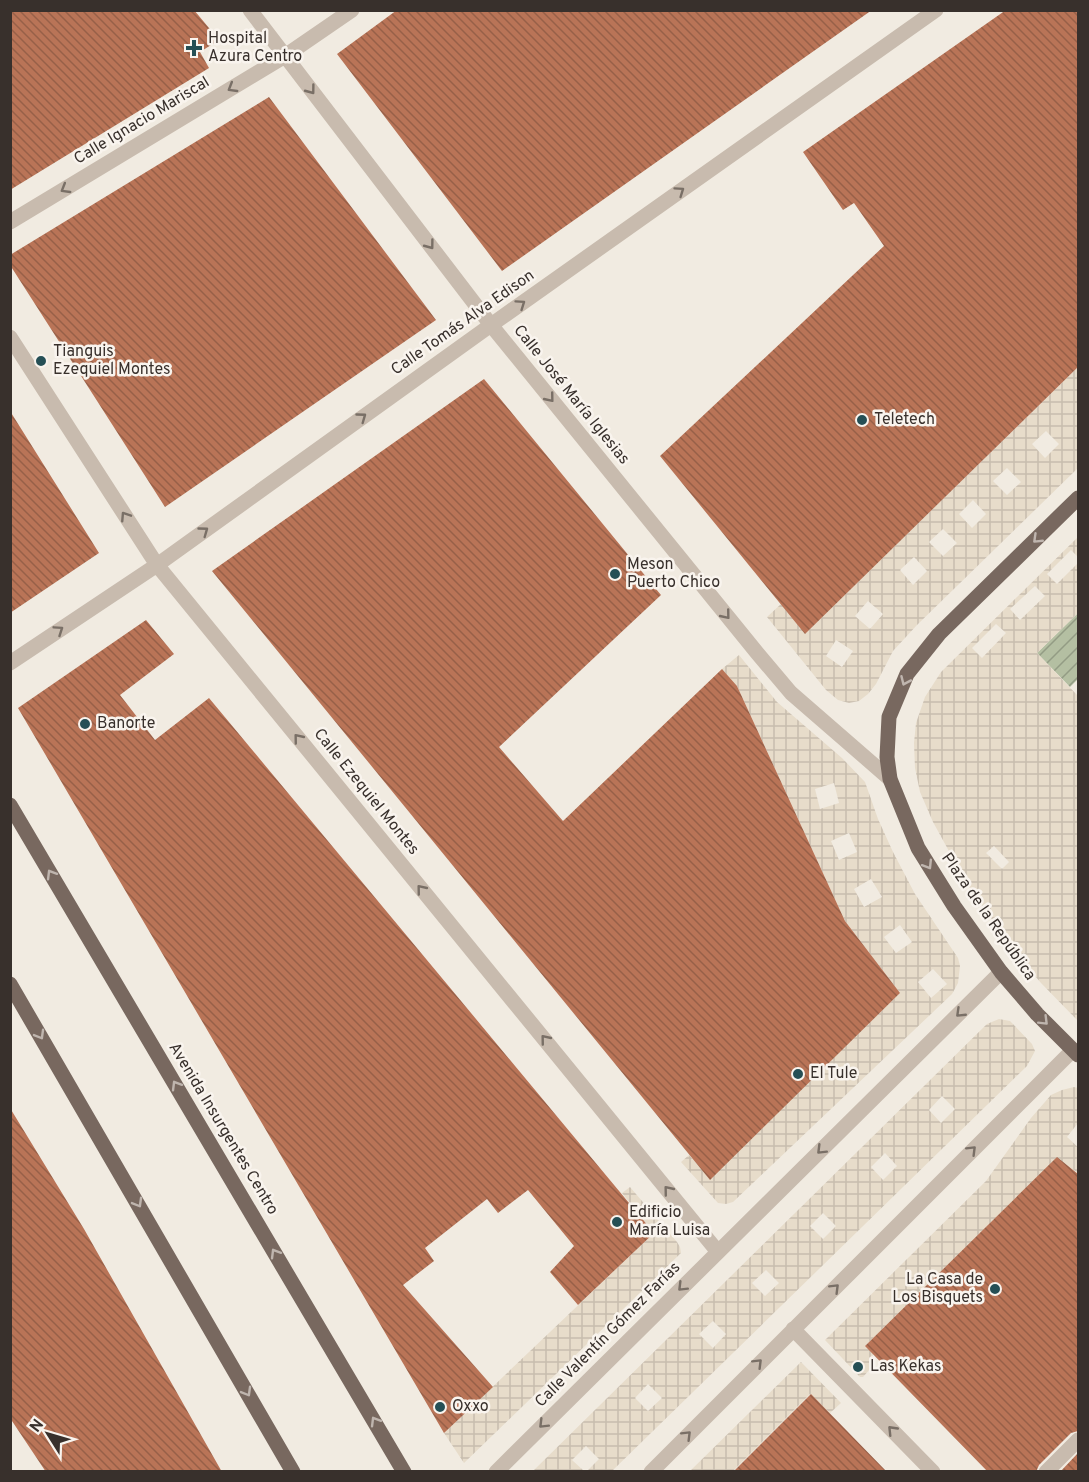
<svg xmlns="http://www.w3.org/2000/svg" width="1089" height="1482" font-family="Overpass,sans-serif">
<defs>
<pattern id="garden-furrows" width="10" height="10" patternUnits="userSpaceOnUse" patternTransform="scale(1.5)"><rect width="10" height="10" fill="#b4bfa2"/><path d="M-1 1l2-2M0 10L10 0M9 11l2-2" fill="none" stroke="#939c84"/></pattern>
<pattern id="plaza-grid" width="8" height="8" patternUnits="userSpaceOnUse" patternTransform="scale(1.5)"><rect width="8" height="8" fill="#e7dcca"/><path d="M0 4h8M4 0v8" fill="none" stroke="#c7bdae"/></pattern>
<pattern id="building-back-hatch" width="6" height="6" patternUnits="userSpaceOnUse" patternTransform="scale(1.5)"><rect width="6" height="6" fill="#b97457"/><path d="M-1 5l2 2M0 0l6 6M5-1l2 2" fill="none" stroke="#976048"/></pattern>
</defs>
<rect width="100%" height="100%" fill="#f1ebe1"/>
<path fill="url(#garden-furrows)" d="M1078,613v66l-8,8 -33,-34z"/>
<path fill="url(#plaza-grid)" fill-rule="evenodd" d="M1078,367v101l-161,157 -24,26 -17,33 -8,10 -9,7 -10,2 -11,-3 -12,-10 -59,-73 14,-13 25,29zM1046,431l13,13 -14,14 -13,-14zM1007,468l14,14 -14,13 -14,-14zM973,500l13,14 -14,14 -13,-14zM943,529l14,14 -14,13 -14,-14zM914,557l13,14 -14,14 -13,-15zM868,601l15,13 -13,15 -15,-13zM836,640l17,11 -11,16 -16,-11z
M1078,537v20l-7,-7 -24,24 10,10 21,-21v50l-41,40 41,43v325l-37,-38 -26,-31 -48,-68 -34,-62 -13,-30 -5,-24 -1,-25 2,-20 9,-26 16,-25zM1035,586l10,10 -25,24 -10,-11zM996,624l10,9 -24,25 -10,-10zM994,846l15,16 -7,7 -16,-16z
M739,655l38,47 65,56 23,24 13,37 15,33 22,42 43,64 2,8 -2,17 -6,11 -219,208 -7,2 -8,-1 -37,-41 8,-7 21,24 190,-186 -55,-72 -108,-235 -15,-17zM834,783l5,20 -19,6 -5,-20zM849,833l8,19 -18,8 -8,-19zM871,879l11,18 -18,10 -10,-18zM900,925l12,17 -16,11 -12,-16zM933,969l14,15 -16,14 -13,-16z
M999,1019l11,2 22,23 3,7 -8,15 -415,405h-25l12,-12 -13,-13 -14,14 12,11h-51l454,-447zM942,1096l13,13 -14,14 -12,-13zM885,1153l12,13 -14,14 -12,-13zM823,1213l13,13 -13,13 -13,-13zM766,1270l13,13 -14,13 -13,-13zM713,1321l13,13 -13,14 -14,-14zM648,1384l14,14 -14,13 -13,-13z
M1074,1087l4,1v35l-11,14 11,10v26l-21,-15 -191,187 8,9 -5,5 1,10 -7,8h-3l-35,-37 161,-159 45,-63 20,-23 11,-5z
M630,1187l47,55 3,5 1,6 -217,210 -20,-30 210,-200 -32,-40z
M801,1362l40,41 -11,10 -20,-19 -77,77 -44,1z"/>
<path fill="url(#building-back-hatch)" d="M10,10h184l25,30 -19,12 9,16 -199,122z
M397,10h475l-370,261 -165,-217z
M1006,10h72v357l-273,267 -145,-178 224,-210 -30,-43 -11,7 -40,-58z
M269,97l167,223 -271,187 -155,-242v-10z
M484,379l177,216 -162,152 64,74 159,-152 15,17 108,235 55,72 -190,187 -498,-609z
M10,411l89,142 -89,60z
M146,620l28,34 -54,41 35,45 54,-42 445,535 -76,72 -28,-33 24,-26 -46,-56 -30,23 -11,-14 -62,49 9,13 -31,24 90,102 -49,46 -426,-725z
M10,1108l74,121 138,243h-176l-36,-54z
M1057,1157l21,17v257l-7,2 -32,32 -3,7h-48l-123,-126z
M811,1394l76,78h-154z
M1078,1453v19h-18z"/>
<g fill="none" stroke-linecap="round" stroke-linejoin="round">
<path stroke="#c8bbae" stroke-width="15" d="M250,10l241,315 267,329 33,39 99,86
M10,222l275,-166 67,-46
M10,337l147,228 561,687
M10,663l147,-98 334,-240 445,-315
M793,1329l140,143
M496,1472l505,-500
M651,1472l422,-422
M1046,1472l32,-32"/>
<path stroke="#78685f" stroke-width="15" d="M1078,498l-139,136 -32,40 -18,43 -2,40 3,22 28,69 36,58 47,66 36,42 41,41
M10,805l394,667
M10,984l283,488"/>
</g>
<defs><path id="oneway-chevron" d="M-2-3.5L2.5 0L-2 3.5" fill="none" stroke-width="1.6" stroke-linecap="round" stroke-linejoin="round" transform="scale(1.5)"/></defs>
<g stroke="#796f66">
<use href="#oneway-chevron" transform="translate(232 88) rotate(149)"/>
<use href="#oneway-chevron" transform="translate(311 90) rotate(53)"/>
<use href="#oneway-chevron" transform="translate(65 189) rotate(149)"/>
<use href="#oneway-chevron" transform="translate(680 191) rotate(-35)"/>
<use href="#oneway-chevron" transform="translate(430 245) rotate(53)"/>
<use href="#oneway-chevron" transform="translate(521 304) rotate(-35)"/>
<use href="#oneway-chevron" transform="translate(550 398) rotate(51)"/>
<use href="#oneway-chevron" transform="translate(362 417) rotate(-36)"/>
<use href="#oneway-chevron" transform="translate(125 516) rotate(-123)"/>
<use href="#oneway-chevron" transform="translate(204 531) rotate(-36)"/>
<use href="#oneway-chevron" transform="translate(726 615) rotate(51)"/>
<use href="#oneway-chevron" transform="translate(59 630) rotate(-34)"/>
<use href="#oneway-chevron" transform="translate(298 738) rotate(-129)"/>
<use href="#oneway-chevron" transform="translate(421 889) rotate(-129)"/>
<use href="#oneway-chevron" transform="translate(960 1013) rotate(136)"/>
<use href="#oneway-chevron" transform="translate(545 1039) rotate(-129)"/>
<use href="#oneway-chevron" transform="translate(821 1150) rotate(135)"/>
<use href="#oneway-chevron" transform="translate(972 1150) rotate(-45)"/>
<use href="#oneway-chevron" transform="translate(668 1190) rotate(-129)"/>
<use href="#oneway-chevron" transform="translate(682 1287) rotate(135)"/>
<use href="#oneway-chevron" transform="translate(835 1288) rotate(-45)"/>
<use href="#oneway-chevron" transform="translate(758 1363) rotate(-45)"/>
<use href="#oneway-chevron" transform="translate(543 1424) rotate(135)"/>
<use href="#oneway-chevron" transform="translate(892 1430) rotate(-134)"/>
<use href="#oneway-chevron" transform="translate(687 1435) rotate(-45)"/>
</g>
<g stroke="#bfb5ae">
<use href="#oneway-chevron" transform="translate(1037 539) rotate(136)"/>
<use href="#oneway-chevron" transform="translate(905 681) rotate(114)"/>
<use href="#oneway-chevron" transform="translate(928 865) rotate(58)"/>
<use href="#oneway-chevron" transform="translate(51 874) rotate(-121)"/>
<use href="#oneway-chevron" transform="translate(1044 1021) rotate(45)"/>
<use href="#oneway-chevron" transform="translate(40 1035) rotate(60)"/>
<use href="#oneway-chevron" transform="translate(176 1085) rotate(-121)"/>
<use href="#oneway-chevron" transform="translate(138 1203) rotate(60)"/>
<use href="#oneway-chevron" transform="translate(275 1253) rotate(-121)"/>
<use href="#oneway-chevron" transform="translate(247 1392) rotate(60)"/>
<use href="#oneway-chevron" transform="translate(375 1421) rotate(-121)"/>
</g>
<g fill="#254f55" stroke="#f9f4ee" stroke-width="2">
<path d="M191 39h6v6h6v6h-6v6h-6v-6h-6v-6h6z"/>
<circle cx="41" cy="361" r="6"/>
<circle cx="862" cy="420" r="6"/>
<circle cx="615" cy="574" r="6"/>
<circle cx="85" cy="724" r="6"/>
<circle cx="798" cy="1074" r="6"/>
<circle cx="617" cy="1222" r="6"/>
<circle cx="995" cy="1289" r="6"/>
<circle cx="858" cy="1367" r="6"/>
<circle cx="440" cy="1407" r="6"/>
</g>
<g text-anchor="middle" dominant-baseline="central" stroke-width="5" stroke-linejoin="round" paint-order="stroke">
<g font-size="16" fill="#38302c" stroke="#f9f4ee" text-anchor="start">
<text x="208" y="39">Hospital<tspan x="208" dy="18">Azura Centro</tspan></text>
<text x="53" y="352">Tianguis<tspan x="53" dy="18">Ezequiel Montes</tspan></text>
<text x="874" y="420">Teletech</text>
<text x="627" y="565">Meson<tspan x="627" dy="18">Puerto Chico</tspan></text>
<text x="97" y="724">Banorte</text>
<text x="810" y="1074">El Tule</text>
<text x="629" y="1213">Edificio<tspan x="629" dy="18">María Luisa</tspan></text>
<text x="983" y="1280" text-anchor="end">La Casa de<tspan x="983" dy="18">Los Bisquets</tspan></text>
<text x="870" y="1367">Las Kekas</text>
<text x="452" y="1407">Oxxo</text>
</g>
<g font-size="16" fill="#38302c" stroke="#f9f4ee">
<text transform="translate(142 121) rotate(-31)">Calle Ignacio Mariscal</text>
<text transform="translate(463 323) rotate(-35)">Calle Tomás Alva Edison</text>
<text transform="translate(571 395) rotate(51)">Calle José María Iglesias</text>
<text transform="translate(366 792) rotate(51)">Calle Ezequiel Montes</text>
<text transform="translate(988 917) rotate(55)">Plaza de la República</text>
<text transform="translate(223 1129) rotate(59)">Avenida Insurgentes Centro</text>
<text transform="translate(608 1335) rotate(-45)">Calle Valentín Gómez Farías</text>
</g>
</g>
<rect width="1089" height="1482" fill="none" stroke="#38302c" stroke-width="24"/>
<g transform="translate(48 1434) rotate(307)" stroke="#f9f4ee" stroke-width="4.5" paint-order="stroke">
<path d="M0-4.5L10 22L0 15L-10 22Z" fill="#38302c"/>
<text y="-9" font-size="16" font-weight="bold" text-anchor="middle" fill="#38302c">N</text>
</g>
</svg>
